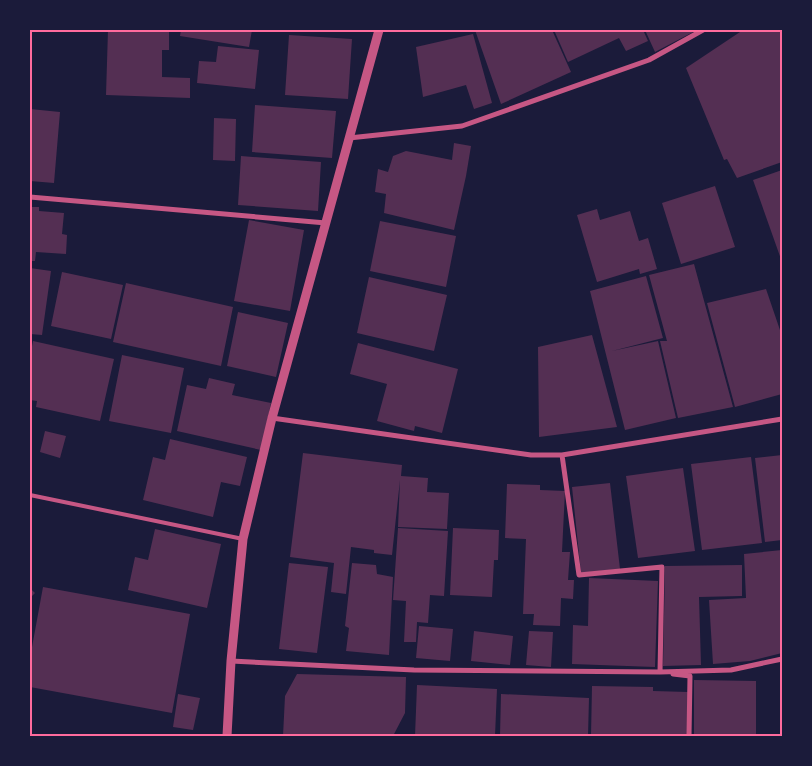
<svg xmlns="http://www.w3.org/2000/svg" width="812" height="766" font-family="Ubuntu,sans-serif">
<rect width="100%" height="100%" fill="#1b1b3a"/>
<path fill="#542f53" d="M108,30l61,2v18h-7v27l28,1v20l-84,-3z
M181,30h71l-3,17 -69,-11z
M475,30h77l19,42 -70,32z
M554,30h89l5,11 -22,10 -7,-13 -51,24z
M645,30h52l-42,22z
M743,30h39v132l-45,16 -10,-19 -3,1 -38,-92z
M473,34l19,69 -18,6 -8,-24 -43,12 -7,-50z
M289,35l63,4 -4,60 -63,-4z
M218,46l41,4 -4,39 -58,-6 2,-22 17,1z
M255,105l81,6 -4,47 -80,-6z
M30,109l30,3 -6,71 -24,-2z
M214,118l22,1 -1,42 -22,-1z
M454,143l17,3 -5,30 -12,54 -70,-17 2,-19 -11,-2 3,-23 10,3 5,-16 13,-5 46,9z
M241,156l80,6 -3,49 -80,-6z
M782,170v92l-29,-82z
M715,186l20,61 -54,17 -19,-61z
M30,207h9v4l25,2 -2,21 5,1 -1,19 -30,-2 -1,9h-5z
M597,209l3,11 30,-9 9,30 9,-3 9,31 -17,5 -1,-5 -42,13 -20,-67z
M249,220l55,10 -14,81 -56,-10z
M380,221l76,15 -10,51 -76,-16z
M694,264l39,143 -55,11 -18,-77h7l-18,-66z
M30,268l21,3 -9,64 -12,-1z
M62,272l61,13 -12,54 -60,-13z
M646,276l17,62 -51,13 46,-10 18,77 -51,12 -35,-139z
M369,277l78,18 -13,56 -77,-18z
M126,283l107,24 -12,59 -108,-24z
M766,289l16,47v58l-47,13 -28,-104z
M238,312l50,11 -12,54 -49,-11z
M592,335l25,92 -78,10 -1,-90z
M33,341l81,18 -14,62 -64,-14 1,-6 -7,-1v-43z
M358,343l100,26 -16,64 -27,-7 -1,5 -37,-10 10,-37 -37,-10z
M122,355l62,13 -13,65 -62,-12z
M209,378l26,6 -3,11 39,8 -10,47 -84,-19 10,-46 19,4z
M45,431l21,5 -6,22 -20,-6z
M170,439l77,18 -7,29 -19,-4 -8,35 -70,-17 10,-43 12,3z
M303,453l99,12 -1,11 27,2 -1,14 22,1 -2,36 -49,-2 2,-47 -8,75 -18,-2v-3l-23,-3 -5,47 -15,-2 3,-29 -44,-6z
M782,455v85l-17,2 -10,-84z
M751,457l11,86 -60,7 -11,-86z
M683,468l12,83 -57,7 -12,-82z
M610,483l10,86 -39,4 -9,-86z
M507,484l33,1v5l25,1 -3,61h8l-2,28h6l-1,19 -12,-1 -1,28 -27,-1 1,-11h-11l3,-75 -21,-1z
M398,528l50,3 -4,65 -14,-1 -2,28 -11,-1 -1,20h-12l2,-41 -13,-1z
M453,528l46,2 -1,30h-4l-2,37 -42,-2z
M155,529l66,15 -14,64 -79,-18 7,-33 13,3z
M782,550v103l-32,8 -37,3 -4,-64 37,-2 -2,-44z
M289,563l39,4 -11,86 -38,-4z
M352,563l24,2 1,9 16,3 -4,78 -43,-4 3,-23 -4,-2z
M742,565v31l-43,1 2,68 -38,1 2,-100z
M589,578l69,3 -3,86 -83,-3 1,-39 15,1z
M43,587l147,27 -18,99 -142,-26v-29z
M30,588l5,5 -5,5z
M419,626l34,3 -3,32 -34,-3z
M474,631l39,5 -3,29 -39,-4z
M529,631l24,1 -2,35 -25,-2z
M297,674l109,3 -1,36 -12,23h-110l2,-40z
M694,680l62,1v55h-62z
M417,685l80,4 -2,47h-80z
M592,686l61,1v4l35,1 -1,44h-96z
M178,694l22,4 -7,32 -20,-3z
M501,694l88,4 -1,38h-88z"/>
<g fill="none" stroke-linecap="round" stroke-linejoin="round">
<path stroke="#c65784" stroke-width="4" d="M30,495l213,44"/>
<path stroke="#c65784" stroke-width="5" d="M349,138l113,-12 187,-66 54,-30
M30,197l296,26
M272,418l259,37h31l220,-36
M562,455l17,120 83,-8 -2,105h2
M231,661l183,9 246,2 71,-2 51,-11
M673,674l17,2 -1,60"/>
<path stroke="#c65784" stroke-width="9" d="M227,736l4,-75 12,-122 29,-121 107,-388"/>
</g>
<rect width="812" height="766" fill="none" stroke="#1b1b3a" stroke-width="62"/>
<rect x="31" y="31" width="750" height="704" fill="none" stroke="#ff6b9d" stroke-width="2"/>
</svg>
